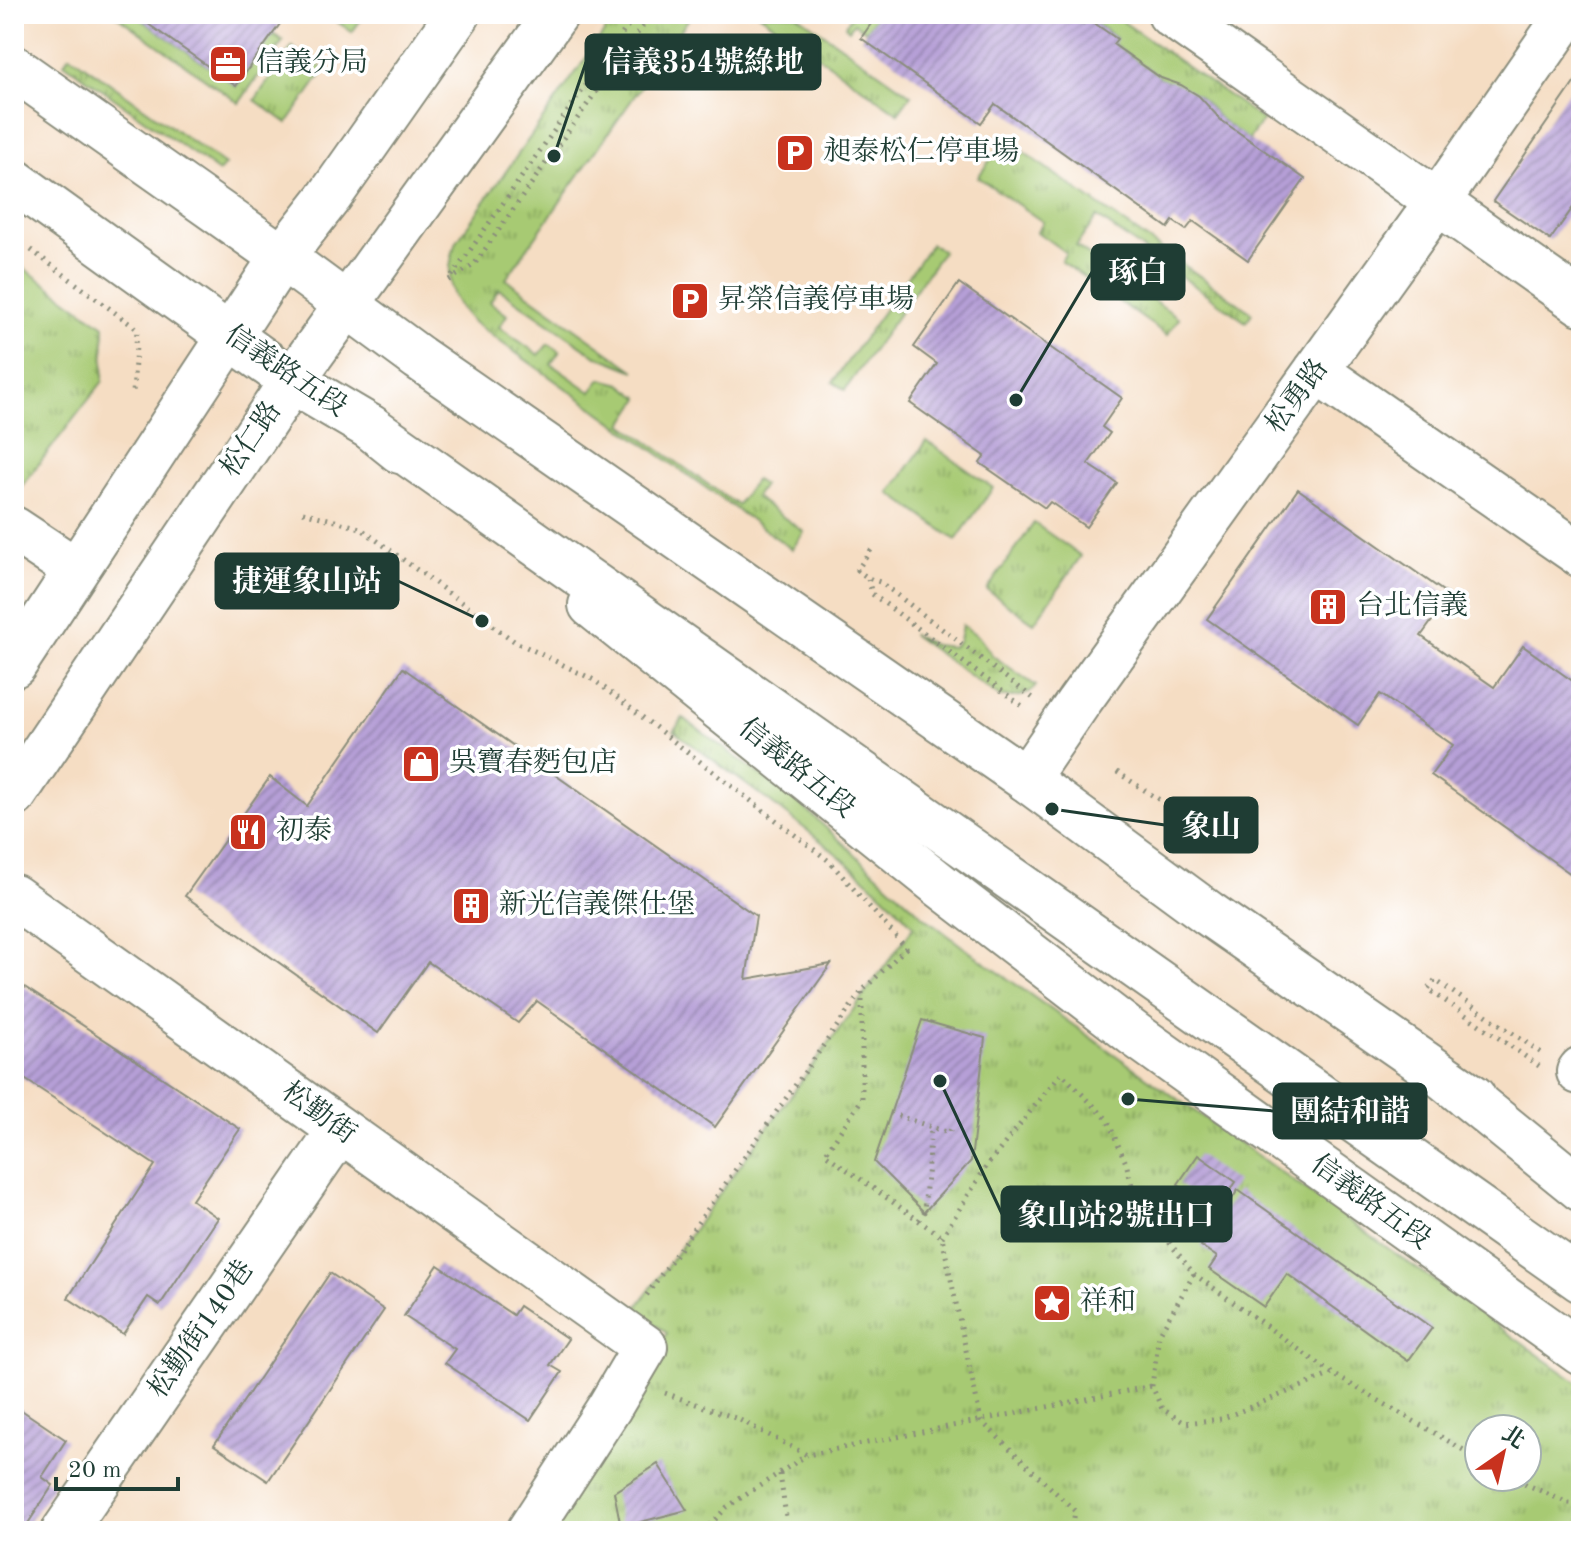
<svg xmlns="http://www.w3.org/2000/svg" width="1595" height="1545" font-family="'Old Standard TT','Noto Serif TC',serif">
<defs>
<pattern id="grass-tufts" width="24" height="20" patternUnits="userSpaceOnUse" patternTransform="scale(2)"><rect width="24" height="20" fill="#a7ca73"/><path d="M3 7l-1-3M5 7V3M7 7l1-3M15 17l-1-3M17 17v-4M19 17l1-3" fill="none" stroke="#87a55f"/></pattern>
<pattern id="building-hatch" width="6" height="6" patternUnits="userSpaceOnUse" patternTransform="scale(2)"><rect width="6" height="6" fill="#b69fd7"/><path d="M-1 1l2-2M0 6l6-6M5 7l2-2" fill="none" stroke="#9383af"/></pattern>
</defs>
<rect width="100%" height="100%" fill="#fff"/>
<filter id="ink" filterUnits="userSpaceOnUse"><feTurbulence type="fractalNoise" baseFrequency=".0125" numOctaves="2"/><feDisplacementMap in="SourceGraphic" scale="16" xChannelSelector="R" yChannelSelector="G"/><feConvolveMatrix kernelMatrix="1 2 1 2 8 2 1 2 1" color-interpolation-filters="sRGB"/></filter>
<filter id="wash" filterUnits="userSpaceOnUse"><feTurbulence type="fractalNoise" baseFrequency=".006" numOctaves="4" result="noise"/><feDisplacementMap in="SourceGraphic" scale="32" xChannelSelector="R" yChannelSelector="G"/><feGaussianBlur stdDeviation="1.8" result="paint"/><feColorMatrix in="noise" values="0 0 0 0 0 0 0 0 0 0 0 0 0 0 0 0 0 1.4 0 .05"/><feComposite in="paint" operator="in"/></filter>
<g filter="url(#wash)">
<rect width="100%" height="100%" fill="#f5ddc3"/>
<path fill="url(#grass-tufts)" stroke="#638454" stroke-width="2" fill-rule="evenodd" d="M114,14h20l102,72 37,-52 10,7 -44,62z
M326,14h39l-13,18z
M617,14h75l-186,265 129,92 -40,-16 -96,-66 -9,13 17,13 -8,12 40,28 9,-11 12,7 -9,13 40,28 10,-13 20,5 19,14 -17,26 114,81 18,-25 8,5 -8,12 49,35 -12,17 -318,-226c-26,-23 -30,-51 -17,-82z
M759,14h37l115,81 -13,18z
M853,14h25l-12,17 -12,-8 -5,7 -4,-4z
M1061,14h51l151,106 -15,20 -27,-20 -22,-24 -38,-18 -48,-34 3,-6 -28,-20 -5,6 -5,-4 -2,4z
M292,47l33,23 -38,53 -32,-23z
M70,55l155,110 -6,7 -155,-109z
M1005,139l247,174 -6,9 -149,-105 -21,29 103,72 -12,17 -106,-74 5,-8 -29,-21 6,-10 -65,-45z
M931,244l12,7 -98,139 -12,-8z
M14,261l90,65 -1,55 -89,115z
M927,441l66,47 -37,52 -66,-47z
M1034,523l47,33 -47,67 -47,-33z
M962,625l16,11 15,20 43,30c-9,12 -22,11 -36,11l-89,-63 22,11 20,2 6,-6z
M683,718l118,87 121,110 41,32 618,438v146h-1042l128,-198 -32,-23 279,-384c-66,-72 -162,-136 -240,-195zM1479,1429h48v48h-48z"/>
<g id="blocks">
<path fill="url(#building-hatch)" d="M134,14h153l-51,72z
M878,14h191l14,10 4,-6 30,21 -4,5 48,34 20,7 18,11 22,24 84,59 -57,81 -55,-39 -7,9 -13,-9 -5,7 -173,-124 -14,19 -120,-85z
M1581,73v123l-31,44 -57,-39z
M959,283l163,115 -20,29 8,6 -22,31 29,19 -31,44 -36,-25 -5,6 -65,-45 5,-7 -75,-53 27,-39 -23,-17z
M1298,489l152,107 -29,40 73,51 29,-41 58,41v194l-150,-106 22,-30 -73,-51 -22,31 -151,-106z
M403,668l353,248 -10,63 85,-15 -116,163 -178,-126 -19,22 -90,-61 -50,71 -193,-137 85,-119 37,29z
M14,980l226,149 -48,71 26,18 -58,87 -12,-8 -25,37 -55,-36 87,-133 -141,-93z
M922,1020l63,18 -14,123 -47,51 -50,-50z
M1198,1155l38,27 -20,29 -38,-27z
M1238,1190l194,138 -24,33 -121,-87 -23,33 -55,-38 8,-12 -16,-11z
M438,1265l75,50 6,-9 49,33 -18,26 12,7 -32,48 -85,-57 10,-14 -51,-33z
M330,1273l54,37 -116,171 -54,-36z
M14,1405l52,35 -24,37 11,8 -30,46h-9z
M658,1464l29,46 -66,17 -7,-35z"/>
</g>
</g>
<g filter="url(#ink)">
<use href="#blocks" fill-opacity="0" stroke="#8a8d7c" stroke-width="2"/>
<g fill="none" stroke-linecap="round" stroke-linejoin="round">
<g stroke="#8a8d7c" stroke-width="48">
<path id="minor" d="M1170,14l411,289
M1316,371l265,184
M14,529l62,41
M14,665l268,-408 48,-61 128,-182
M1026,779l52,-76 358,-499 132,-190
M14,795l278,-414 264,-367
M14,897l631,450 -36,61 -80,123
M1579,1072l2,-3
M64,1531l276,-401"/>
</g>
<g stroke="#8a8d7c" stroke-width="48">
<path id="major" d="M14,68l268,189 137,101 607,421 182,134 265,184
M14,181l278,200 78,46 30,24
M591,605l349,280 194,149 447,319"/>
</g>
<g stroke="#8a8d7c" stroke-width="48">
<path id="highway" d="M370,427l1211,853
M1442,1076l139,113"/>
</g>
<path stroke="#8a8d7c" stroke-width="5" stroke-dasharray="2 6" stroke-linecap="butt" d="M31,250l106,79 -4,64
M452,276l184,-262
M449,280l25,-15 177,-251
M303,512l57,16 154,113 80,39 235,181 77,87 -44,43 -216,305
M871,550l-14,20 11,8 12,4 153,116
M868,579l4,15 153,114
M1117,772l76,50 9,-14
M862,992v107l-37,55 117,83 39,184 94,90 -3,20
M1539,1066l-111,-77 7,-9 108,74
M890,1113l59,20 2,-4
M919,1220l5,-8 7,-85
M942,1237l44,-70 75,-94 46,46 19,44 10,37 58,74 139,100 146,85
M1194,1274l-35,61 -7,51 10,23 23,14 36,-4 111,-45
M665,1393l73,26 69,36 345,-69
M780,1474l8,57
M1510,1477l58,26 13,1
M704,1531l23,-24 80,-52"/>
<use href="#minor" stroke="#fff" stroke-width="44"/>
<use href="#major" stroke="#fff" stroke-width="44"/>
<use href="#highway" stroke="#fff" stroke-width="44"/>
</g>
</g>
<defs>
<g id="office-square" transform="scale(2)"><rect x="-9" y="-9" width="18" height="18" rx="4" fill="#c8321e" stroke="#fff"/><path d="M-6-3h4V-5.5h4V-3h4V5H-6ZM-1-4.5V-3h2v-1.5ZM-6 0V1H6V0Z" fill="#fff"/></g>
<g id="parking-square" transform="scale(2)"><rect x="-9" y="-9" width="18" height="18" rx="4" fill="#c8321e" stroke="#fff"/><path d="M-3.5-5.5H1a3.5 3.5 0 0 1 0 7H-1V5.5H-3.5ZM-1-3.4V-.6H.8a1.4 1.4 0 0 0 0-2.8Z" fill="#fff"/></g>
<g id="building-square" transform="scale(2)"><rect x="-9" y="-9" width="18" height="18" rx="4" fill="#c8321e" stroke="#fff"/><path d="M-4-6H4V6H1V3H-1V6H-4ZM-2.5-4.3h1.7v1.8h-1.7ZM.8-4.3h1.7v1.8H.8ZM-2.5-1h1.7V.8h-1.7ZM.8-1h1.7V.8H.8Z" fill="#fff"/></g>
<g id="shop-square" transform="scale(2)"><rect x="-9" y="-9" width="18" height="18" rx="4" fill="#c8321e" stroke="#fff"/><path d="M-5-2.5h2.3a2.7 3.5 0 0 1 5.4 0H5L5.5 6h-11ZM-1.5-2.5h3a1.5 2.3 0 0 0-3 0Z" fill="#fff"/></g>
<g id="restaurant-square" transform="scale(2)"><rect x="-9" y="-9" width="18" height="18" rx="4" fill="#c8321e" stroke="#fff"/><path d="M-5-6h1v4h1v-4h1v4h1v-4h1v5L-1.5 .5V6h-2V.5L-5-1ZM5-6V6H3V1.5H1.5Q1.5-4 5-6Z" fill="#fff"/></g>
<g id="sight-square" transform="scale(2)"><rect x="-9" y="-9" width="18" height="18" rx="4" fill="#c8321e" stroke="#fff"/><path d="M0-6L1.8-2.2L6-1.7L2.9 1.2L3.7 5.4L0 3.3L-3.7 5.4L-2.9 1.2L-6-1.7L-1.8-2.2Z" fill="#fff"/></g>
</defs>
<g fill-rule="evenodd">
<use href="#office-square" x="228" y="64"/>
<use href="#parking-square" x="795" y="153"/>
<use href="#parking-square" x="690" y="301"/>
<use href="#building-square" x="1328" y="607"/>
<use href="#shop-square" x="421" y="764"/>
<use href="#restaurant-square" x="248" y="832"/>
<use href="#building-square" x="471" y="906"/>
<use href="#sight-square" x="1052" y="1303"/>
</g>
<g text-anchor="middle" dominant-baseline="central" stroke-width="7" stroke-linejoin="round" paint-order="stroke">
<g font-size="28" fill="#1f3d34" stroke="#fff" text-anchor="start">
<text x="256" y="64">信義分局</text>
<text x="823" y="153">昶泰松仁停車場</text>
<text x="718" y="301">昇榮信義停車場</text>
<text x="1356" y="607">台北信義</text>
<text x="449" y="764">吳寶春麫包店</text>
<text x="276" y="832">初泰</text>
<text x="499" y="906">新光信義傑仕堡</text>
<text x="1080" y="1303">祥和</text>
</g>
<g font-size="28" fill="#1f3d34" stroke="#fff">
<text transform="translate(285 372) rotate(34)">信義路五段</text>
<text transform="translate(1298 397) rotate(-54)">松勇路</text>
<text transform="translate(252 440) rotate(-56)">松仁路</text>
<text transform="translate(796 769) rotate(39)">信義路五段</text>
<text transform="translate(318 1114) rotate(36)">松勤街</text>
<text transform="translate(1370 1203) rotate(36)">信義路五段</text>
<text transform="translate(202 1330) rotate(-55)">松勤街140巷</text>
</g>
</g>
<path fill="none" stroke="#1f3d34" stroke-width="3" d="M554 156L586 62M1016 400L1092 272M482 621L398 581M1052 809L1165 825M1128 1099L1274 1111M940 1081L1002 1214"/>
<g fill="#1f3d34" stroke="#fff" stroke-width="3">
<circle cx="554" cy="156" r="8"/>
<circle cx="1016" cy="400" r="8"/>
<circle cx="482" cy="621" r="8"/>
<circle cx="1052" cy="809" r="8"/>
<circle cx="1128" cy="1099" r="8"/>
<circle cx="940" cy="1081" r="8"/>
</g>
<g fill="#1f3d34" stroke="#1f3d34" stroke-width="3">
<rect x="586" y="35" width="234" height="54" rx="8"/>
<rect x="1092" y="245" width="92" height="54" rx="8"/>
<rect x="216" y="554" width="182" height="54" rx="8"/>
<rect x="1165" y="798" width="92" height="54" rx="8"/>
<rect x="1274" y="1084" width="152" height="54" rx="8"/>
<rect x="1002" y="1187" width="229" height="54" rx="8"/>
</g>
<g font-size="30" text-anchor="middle" font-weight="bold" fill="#fff">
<text x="703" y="72">信義354號綠地</text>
<text x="1138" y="282">琢白</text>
<text x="307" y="591">捷運象山站</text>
<text x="1211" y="836">象山</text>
<text x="1350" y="1121">團結和諧</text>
<text x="1116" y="1225">象山站2號出口</text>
</g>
<rect width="1595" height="1545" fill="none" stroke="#fff" stroke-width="48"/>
<g transform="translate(1503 1453) rotate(34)"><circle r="38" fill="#ffffff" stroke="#a5b1ae" stroke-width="2"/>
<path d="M0-6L14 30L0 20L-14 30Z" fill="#c8321e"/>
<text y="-12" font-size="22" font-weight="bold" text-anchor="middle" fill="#1f3d34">北</text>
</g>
<path d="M56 1477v12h122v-12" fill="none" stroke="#1f3d34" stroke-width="4"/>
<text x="68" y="1477" font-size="24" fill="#1f3d34" stroke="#ffffff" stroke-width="6" paint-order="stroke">20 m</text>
</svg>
